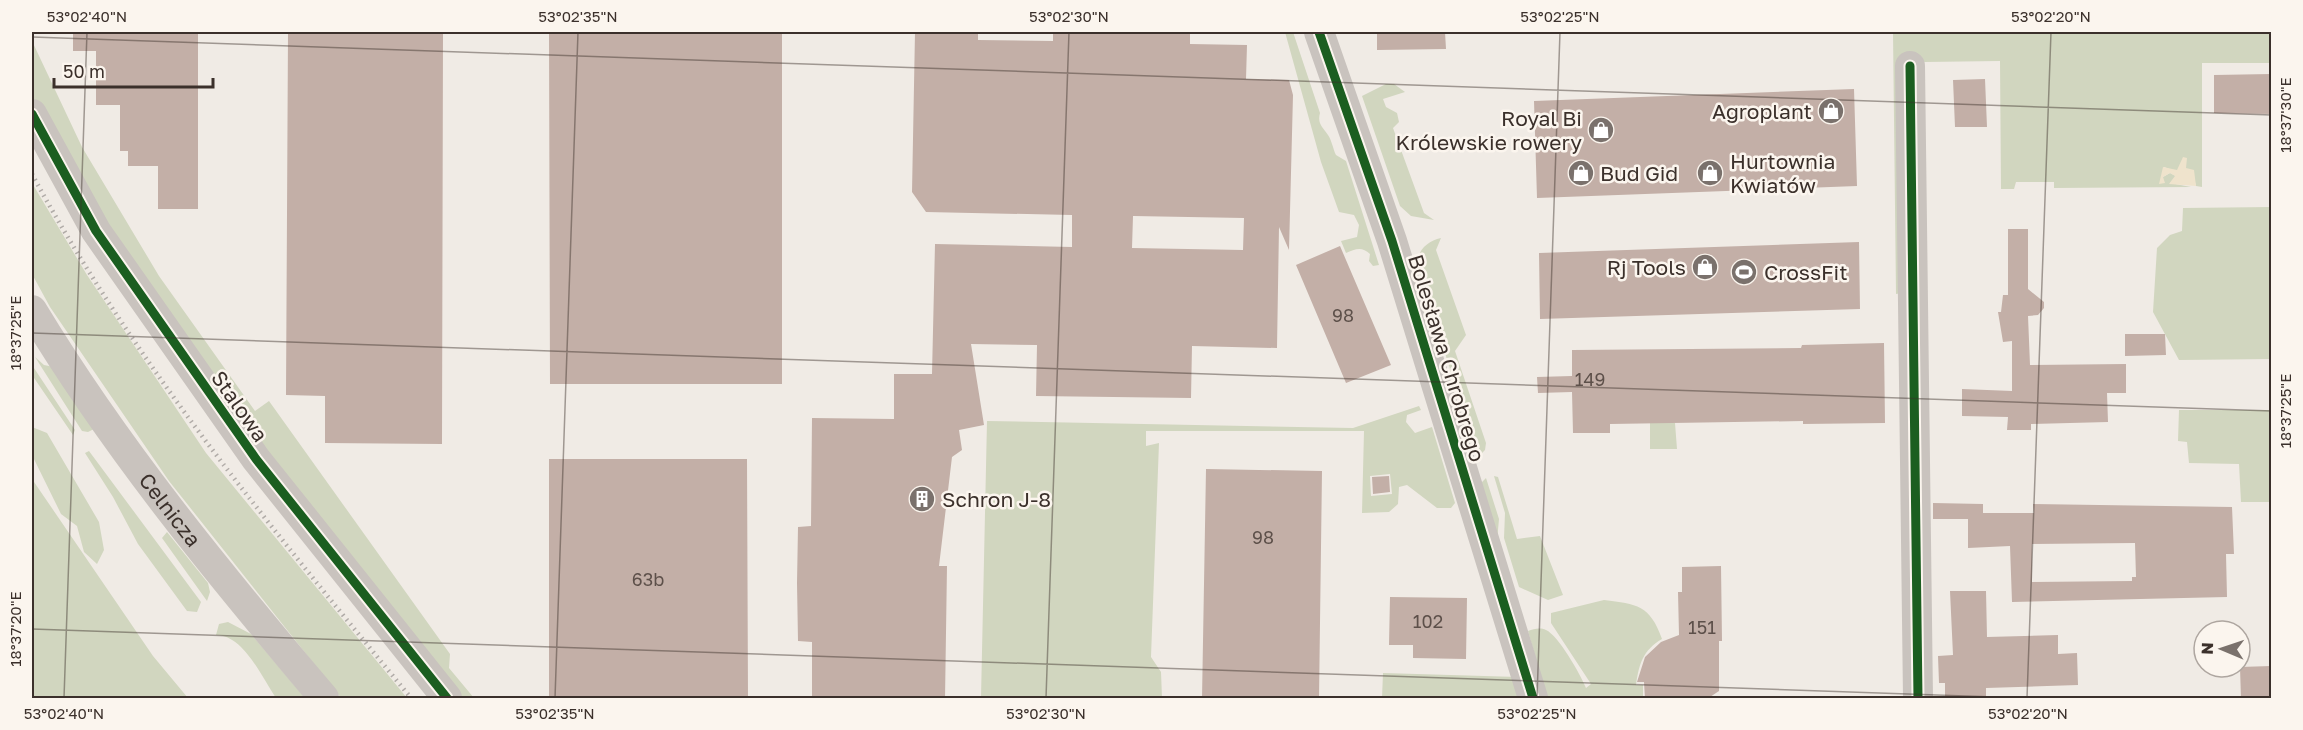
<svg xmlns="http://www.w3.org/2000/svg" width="2303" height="730" font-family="'Golos Text',sans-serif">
<rect width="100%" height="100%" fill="#f0ebe5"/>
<path fill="#d1d6bf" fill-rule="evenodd" d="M1285,32h8l27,81c-3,11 3,14 8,22 4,6 5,14 8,20l10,6 33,104 -6,1 -4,-5 1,-7c-8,-8 -15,-5 -24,-1l-5,-12 16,-4 2,-12 -5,-10 -15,-3 -18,-50z
M1893,32h378v31h-69v124l-6,-1 -2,-8 -30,-11 -1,10 7,-4 6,3 -6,7 21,4 -137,1v-6h-38l-2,7h-13l-1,-128 -75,1 -21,3 -2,228 -6,1z
M32,41l50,106 77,129 96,135 14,-10 181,253 -1,14 25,30h-16l-241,-303 -169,-266 -16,-31z
M1386,84h8l11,8 -22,7 3,8 11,6 2,9 -6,6 31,85 10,7 -23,-4 -11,-10 -38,-110z
M32,183l55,92 119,178 201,245h-66l-172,-217 -119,-174 -18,-33z
M2271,207v152l-92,1 -26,-48 4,-64 13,-13 12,-4 1,-23z
M1441,238l-5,12 30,85 -11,16 31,92 -1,7 -7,7 -61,-192c0,-14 10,-24 24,-27z
M35,357l9,8 10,2 40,62 -6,3 -6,-1z
M32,365l43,65 -2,5 -41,-60z
M1419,406l2,4 -14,5 -1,7 9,11 17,-6 23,76 -4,5h-14l-30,-23 -8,2 -1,17 -9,8 -27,1 2,-82h-218v15l13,-3 -8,214 10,15 1,26h-181l6,-277 366,7zM1390,474l2,20 -21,2 -1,-20z
M2179,410h92v92h-30l-2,-38 -50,-1 -2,-21 -9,-1z
M1650,423h25l2,26h-27z
M32,427l15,6 52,89 5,28 -7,14 -13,-12 -7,-26 -16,-12 -29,-59z
M89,451l112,151 -4,10 -10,-1 -49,-67 -25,-47 -28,-44z
M1494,476l4,1 19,62 23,-3 23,59 -15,5 -29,-13 -15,-49 1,-25z
M1486,478l13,41 -2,22 -16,-58z
M32,479l121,177 35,42h-156z
M167,532l41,51 2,9 -3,9 -45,-63z
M1604,600c33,4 46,5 58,39 -19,11 -23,25 -26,46h7v13h-96l-19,-67c6,-2 12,-4 18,-1 12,5 35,45 40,58l5,-4 -40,-61v-10z
M228,622l23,12 54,64h-29c-14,-20 -32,-63 -60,-63l3,-11z
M1383,673l135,4 6,21h-142z"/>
<path fill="#efe3cc" d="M2183,157l4,1 -1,10 8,2 2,16 -27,-2 6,-8 -5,-3 -7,4 2,6 -6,1 4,-17 14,3z"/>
<path fill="#c3afa7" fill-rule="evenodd" d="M73,32h125v177h-40v-43h-30v-15h-8v-46h-24v-54h-23z
M288,32h155l-1,412 -117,-1v-47l-39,-1z
M549,32h233v352h-232z
M915,32h63v8l75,1v-9h137v12l57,1 -1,34 43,1 4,15 -4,155 -10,-23 -2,121 -85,-2 -1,52 -155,-2 1,-51 -66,-1 13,81 -25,5 3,20 -10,7 -13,109h8l-2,133h-133v-57l-14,-1 -1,-58 1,-56 13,-1 1,-108 82,1v-45h38l3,-130 137,3v-32l-146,-3 -14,-20zM1133,216l111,2 -1,32 -111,-2z
M1377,32h68l1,17 -69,1z
M2271,74v40l-57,-1v-38z
M1985,79l2,48h-32l-2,-47z
M1854,89l3,97 -320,12 -3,-97z
M2008,229h20v60l16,13v6l-6,7 -10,1 2,49 96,-1v29h-19l1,29 -77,2v6h-24l1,-13 -46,-1v-27l50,2v-50l-9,1 -5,-30h3l2,-17h5z
M1859,242l1,67 -320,10 -1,-66z
M1340,246l51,119 -45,18 -50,-118z
M2125,334h40l1,21 -41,1z
M1884,343l1,80 -82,1v-3l-193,3v9h-37l-1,-41 -34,1 -1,-16 35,-1v-26l229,-2 1,-3z
M549,459h198l1,240h-199z
M1206,469l116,2 -3,228h-117z
M1389,476l1,16 -17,2 -1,-17z
M1933,503l50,1v9h51l-1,-9 199,3 2,47h-8l1,43 -215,5 -2,-56 -42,2v-29h-35zM2135,543l1,34h-4v4l-100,1v-38z
M1721,566l1,75h-3v50l-12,8h-62l-1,-17h-7l8,-25 16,-15 18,-7 -1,-43h4v-25z
M1950,591h36l1,46 71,-2v19l19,-1 1,32 -92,3v11h-41v-16h-6l-1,-27 15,-1z
M1390,597l77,1 -1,61 -53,-1v-13h-24z
M2271,666v33h-30l-1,-32z"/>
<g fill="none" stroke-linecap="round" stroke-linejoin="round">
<g stroke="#c9c3be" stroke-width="30">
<path d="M1319,32l73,209 141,457"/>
<path d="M1910,66l8,632"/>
<path d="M32,114l64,117 160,228 191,239"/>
<path id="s1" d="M32,310c84,139 187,264 292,388"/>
</g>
<path stroke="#b1aca8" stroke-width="4.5" stroke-dasharray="1.5 4.5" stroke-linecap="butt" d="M32,174c103,191 242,357 379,524"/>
<g stroke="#fbf5ee" stroke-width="13">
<path id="cycleway" d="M1319,32l73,209 141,457
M1910,66l8,632
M32,114l64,117 160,228 191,239"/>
</g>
<use href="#cycleway" stroke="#1b5e20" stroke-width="9"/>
</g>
<path fill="none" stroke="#3b302b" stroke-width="1.5" stroke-opacity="0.45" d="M32,37l2240,78M32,333l2240,78M32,629l1991,69M64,698l23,-666M555,698l23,-666M1046,698l23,-666M1537,698l23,-666M2027,698l24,-666"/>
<defs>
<g id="shop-disc" transform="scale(1.35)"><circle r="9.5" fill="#7a716c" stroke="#fbf5ee"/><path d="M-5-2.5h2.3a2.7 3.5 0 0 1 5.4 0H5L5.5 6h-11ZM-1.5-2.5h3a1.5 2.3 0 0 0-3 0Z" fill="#fff"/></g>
<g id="stadium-disc" transform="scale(1.35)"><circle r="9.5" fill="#7a716c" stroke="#fbf5ee"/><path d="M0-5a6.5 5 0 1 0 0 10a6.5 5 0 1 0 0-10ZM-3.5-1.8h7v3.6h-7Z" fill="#fff"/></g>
<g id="building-disc" transform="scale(1.35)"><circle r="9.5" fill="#7a716c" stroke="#fbf5ee"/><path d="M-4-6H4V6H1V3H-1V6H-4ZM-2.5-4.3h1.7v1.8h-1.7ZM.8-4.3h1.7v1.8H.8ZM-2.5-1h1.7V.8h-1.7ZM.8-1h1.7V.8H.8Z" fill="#fff"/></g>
</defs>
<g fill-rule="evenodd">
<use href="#shop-disc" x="1831" y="111"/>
<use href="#shop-disc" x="1601" y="130"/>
<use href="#shop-disc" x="1581" y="173"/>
<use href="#shop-disc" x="1710" y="173"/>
<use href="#shop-disc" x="1705" y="267"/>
<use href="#stadium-disc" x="1744" y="272"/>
<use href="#building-disc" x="922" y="499"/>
</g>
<g text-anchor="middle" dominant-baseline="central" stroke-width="5" stroke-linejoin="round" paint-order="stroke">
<g font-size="18" fill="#5d504a">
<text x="1343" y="315">98</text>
<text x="1590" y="379">149</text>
<text x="1263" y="537">98</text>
<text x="648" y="579">63b</text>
<text x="1428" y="621">102</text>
<text x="1702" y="627">151</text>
</g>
<g font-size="21" fill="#3b302b" stroke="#fbf5ee" text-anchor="start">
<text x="1812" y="111" text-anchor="end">Agroplant</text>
<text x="1582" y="118" text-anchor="end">Royal Bi<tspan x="1582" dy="24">Królewskie rowery</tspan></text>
<text x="1730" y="161">Hurtownia<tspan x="1730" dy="24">Kwiatów</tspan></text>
<text x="1600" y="173">Bud Gid</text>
<text x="1686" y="267" text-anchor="end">Rj Tools</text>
<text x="1764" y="272">CrossFit</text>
<text x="942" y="499">Schron J-8</text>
</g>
<g font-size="21" fill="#3b302b" stroke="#fbf5ee">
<text transform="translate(1447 358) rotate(73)">Bolesława Chrobrego</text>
<text transform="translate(240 406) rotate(55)">Stalowa</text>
<text stroke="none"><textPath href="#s1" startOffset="243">Celnicza</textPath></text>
</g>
</g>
<rect width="2303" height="730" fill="none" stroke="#fbf5ee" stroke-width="66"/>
<g transform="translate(2222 649) rotate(272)"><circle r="28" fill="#fbf5ee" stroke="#aea6a0" stroke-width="1.5"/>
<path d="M0-4.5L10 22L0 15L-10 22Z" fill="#7a716c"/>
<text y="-9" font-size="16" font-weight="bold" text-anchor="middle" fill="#3b302b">N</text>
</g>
<path d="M54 78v9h159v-9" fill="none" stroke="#3b302b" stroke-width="3"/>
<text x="63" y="78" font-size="18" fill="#3b302b" stroke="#fbf5ee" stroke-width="4.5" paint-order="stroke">50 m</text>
<rect x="33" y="33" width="2237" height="664" fill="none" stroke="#3b302b" stroke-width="2"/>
<g font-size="15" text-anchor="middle" fill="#3b302b">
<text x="87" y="22">53°02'40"N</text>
<text x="578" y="22">53°02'35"N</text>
<text x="1069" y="22">53°02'30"N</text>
<text x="1560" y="22">53°02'25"N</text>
<text x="2051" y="22">53°02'20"N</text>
<text transform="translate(2286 115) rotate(-90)" y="5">18°37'30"E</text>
<text transform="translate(16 333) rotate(-90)" y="5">18°37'25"E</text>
<text transform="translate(2286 411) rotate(-90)" y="5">18°37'25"E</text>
<text transform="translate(16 629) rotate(-90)" y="5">18°37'20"E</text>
<text x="64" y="719">53°02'40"N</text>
<text x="555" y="719">53°02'35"N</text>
<text x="1046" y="719">53°02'30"N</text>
<text x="1537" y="719">53°02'25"N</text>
<text x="2028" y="719">53°02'20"N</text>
</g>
</svg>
